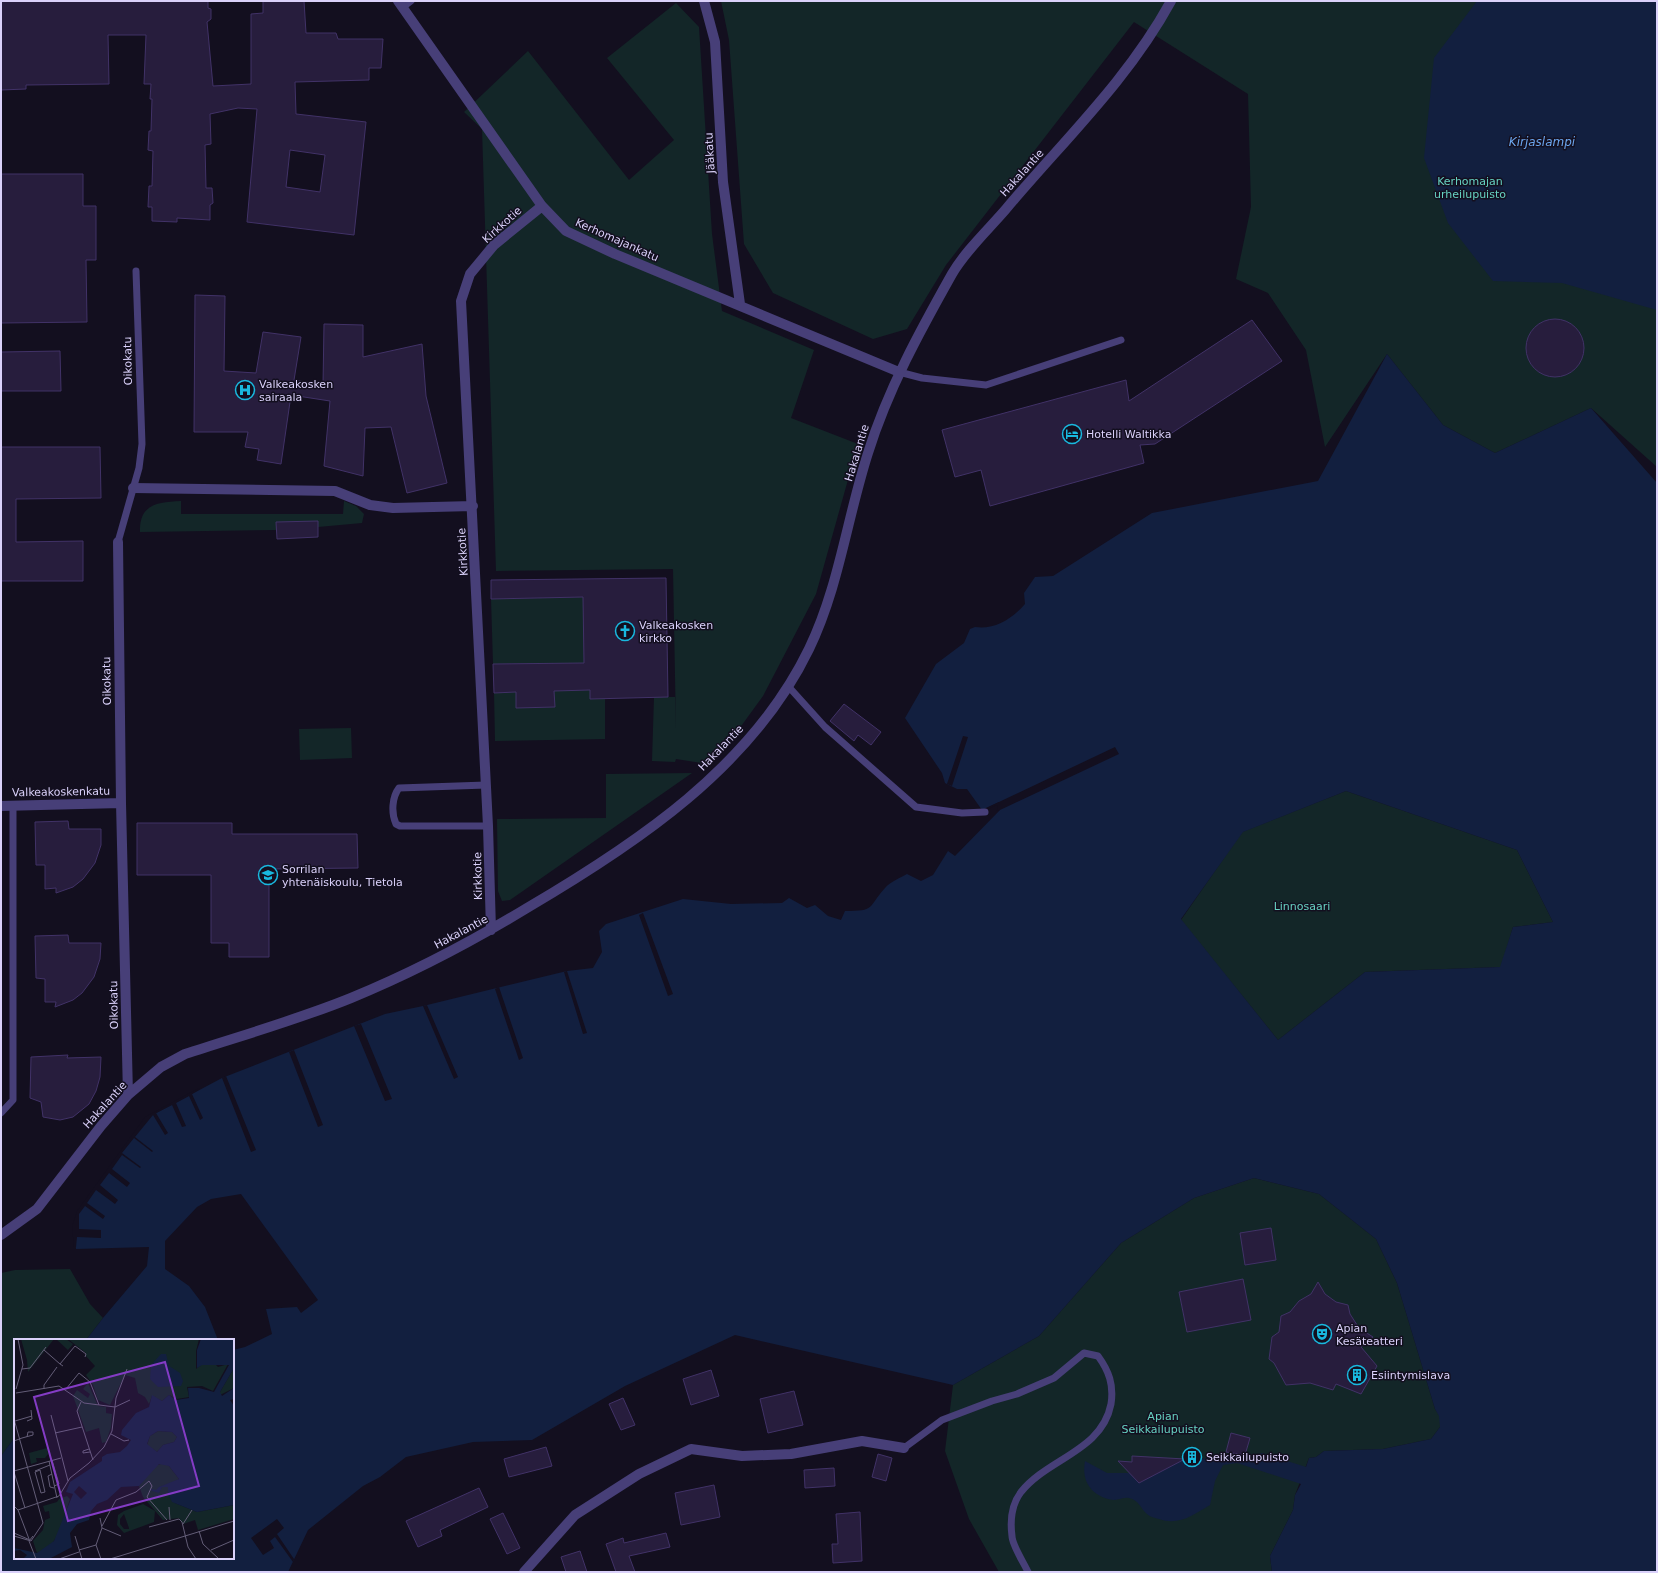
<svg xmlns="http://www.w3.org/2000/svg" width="1658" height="1573" font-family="'DejaVu Sans',sans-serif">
<rect width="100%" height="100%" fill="#130f1f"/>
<path fill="#132628" d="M721,1h936v466l-66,-59 -96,45 -52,-28 -56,-71 -62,93 -19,-97 -38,-57 -32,-14 15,-72 -3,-113 -114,-72 -188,243 -39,64 -34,10 -100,-46 -29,-49 -15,-204z
M676,3l23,24 13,207 10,77 92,39 -23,68 67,26 -42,150 -53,102 -32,44 -23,24 -32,-5 -1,3 -23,-1 2,-64h21l1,33 -3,-161 -177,2 -14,-442 -18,-17 64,-61 101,129 45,-40 -67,-82z
M181,501v13h162l1,-13 12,5 8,8 -2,9 -44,4 -42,-4v7l-136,2c-1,-28 18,-30 41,-31z
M583,597l1,66 -91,1 -2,-65z
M590,690l1,9h14v40l-110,2 -1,-48 22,-1 1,16 37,-1v-16z
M351,728l1,30 -52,2 -1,-31z
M692,773l-182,127 -8,1 -4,-10 -1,-72 109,-1v-44z
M1346,791l171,59 36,72 -40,5 -12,40 -136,5 -87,68 -97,-120 61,-88z
M1254,1178l65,16 57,45 21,44 38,126 5,7v11l-9,12 -48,10 -59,2 -8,6 -7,1 -14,37 -2,15 -23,46 2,16h-273l-30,-53 -24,-68 8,-66 86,-49 82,-93 73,-45z
M70,1269l20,35 13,14 -17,22h-71v97l-14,19v-183l14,-3z"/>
<path fill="#121f3f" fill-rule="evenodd" d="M1477,1h180v309l-95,-27 -69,-2 -45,-58 -24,-65 10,-100z
M1387,354l56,71 52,28 96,-45 66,75v1089h-385l-2,-16 23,-46 2,-15 6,-11 -64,-21 -14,2 -8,16 -5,24c-17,10 -31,21 -51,14 -4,-1 -9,-2 -12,-5 -6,-5 -8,-14 -18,-16 -4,-1 -10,2 -15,2 -22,-3 -33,-18 -29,-39l22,12h22l55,-14 36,-1 11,-5 21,3 10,-3 44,14 3,-9 7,-1 8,-6 59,-2 48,-10 9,-12 -1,-11 -4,-7 -38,-126 -21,-44 -57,-45 -65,-16 -60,20 -73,45 -82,93 -86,49 -218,-50 -110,51 -93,54 -59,2 -67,15 -26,20 -17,9 -55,44 -20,42h-287v-116l14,-19v121h218v-208l12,-3 27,-13 -6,-25 31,-2 4,6 17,-13 -77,-106 -30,5 -14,8 -32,34v28l24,17 16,21 13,33h-132l17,-22 44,-52 2,-19 -73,2 -2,-22 4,-15 69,-94 75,-40 163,-64 38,-8 144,-35 26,-3 9,-16 -3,-21 7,-7 77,-25 48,5 51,-1 7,-5 18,10 8,-3 13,11 13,4 4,-9c31,0 22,-3 40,-23 5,-6 15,-10 22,-14l14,7 12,-6 15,-24 7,5 45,-46 -1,-8 -17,8 -15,-21h-10l-12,-6 -3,-10 -37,-55 31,-54 28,-21 6,-14 5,-2c19,3 37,-8 50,-23l-1,-11 11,-16 18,-1 99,-63 166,-32zM1346,791l171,59 36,72 -40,5 -13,40 -135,5 -87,68 -97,-121 62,-87z"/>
<path fill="#130f1f" d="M963,736l5,1 -16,49 -5,-2z
M1115,747l4,7 -119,56 -4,1 2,-2 -1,-4 -13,6 -2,-1z
M643,913l30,81 -5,2 -29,-81z
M567,971l20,62 -4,1 -19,-62z
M499,987l24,71 -4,2 -24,-71z
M427,1005l31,72 -4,2 -31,-73z
M361,1024l31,75 -7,2 -31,-75z
M294,1050l29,75 -5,2 -29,-75z
M226,1076l30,74 -5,2 -29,-74z
M199,1088l1,1 -8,5 11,24 -3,2 -11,-24 -13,7 10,23 -4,1 -10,-22 -16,8 12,20 -3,2 -12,-20 -18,22 18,14 -1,1 -18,-14 -12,15 19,14 -1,1 -18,-13 -10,14 18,14 -3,4 -18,-14 -9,12 18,15 -3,4 -19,-14 -9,13 18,13 -2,3 -18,-13 -6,8v15l22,1v8l-24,-1 -1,10h-2l-2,-20 5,-16 68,-94z
M277,1519l7,9 -7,6 17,25 -1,3 -18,-25 -5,4 4,7 -11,7 -12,-17z"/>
<path fill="#271d3d" stroke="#413267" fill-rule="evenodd" d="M1,1h207v7l3,1v10l-4,3 6,64 38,-2v-70l12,-1v-12h41l2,32h30l2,6h45l-2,29h-12v12l-74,2 1,32 70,8 -12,113 -107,-13 10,-113 -19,-1 -28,6 1,30 -6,1 1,43h6l1,15 -3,2v15l-33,-2v4l-25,-1v-14h-4l1,-21h3l1,-35 -5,-1 1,-19h2l1,-32h-2l1,-15h-7l2,-49h-38l1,49 -83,1v4l-25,1zM290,150l35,5 -5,37 -34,-5z
M1,174h82v32h13v54h-10l1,62 -86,1z
M195,295l30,1 -1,75 32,2 7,-41 38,5 -7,43 29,5 1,-61 39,1v32l59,-13 4,52 21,87 -40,10 -16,-66 -26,1 -2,48 -39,-10 6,-65 -39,-6 -10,69 -24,-4 2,-11 -14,-2 3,-15h-54z
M1526 348a29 29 0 1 1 58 0a29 29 0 1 1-58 0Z
M1252,320l30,41 -127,83 -15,1 4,18 -154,43 -9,-36 -26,7 -13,-47 184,-50 3,21z
M60,351l1,40h-60v-39z
M1,447h99l1,51 -85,1v43l67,-1v40h-82z
M318,521v16l-41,2 -1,-17z
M666,578l2,119 -78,2v-9l-36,1 1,16 -39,1v-16l-22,1 -1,-29 91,-1 -1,-66 -92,2v-19z
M844,704l37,28 -10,13 -13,-10 -4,6 -24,-20z
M68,821l1,8h32v16l-6,18 -12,16 -10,8 -17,6v-5l-11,1v-24h-9l-1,-43z
M137,823h95v11h125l1,34 -89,1v88h-40v-14h-18v-68h-74z
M68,935l1,8h32l-1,16 -6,18 -12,16 -9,7 -18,7 1,-5h-11v-23l-9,-1 -1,-42z
M68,1055l-1,3 34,-1 -1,20 -4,14 -7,13 -16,13 -13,3 -17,-3 -2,-15 -11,-4 1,-41z
M1271,1228l5,32 -31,5 -5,-32z
M1243,1279l8,41 -64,12 -8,-40z
M1318,1282l7,12 11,8 12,3 2,9 9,14 14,9 -12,10 16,19 -16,28 -25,-10 -3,6 -23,-7 -24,2 -12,-22 -5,-4 3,-22 7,-5 2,-16 9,-4 9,-11 12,-7z
M711,1370l8,26 -28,9 -8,-26z
M794,1391l9,34 -35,8 -8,-34z
M623,1398l12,27 -14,5 -12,-26z
M1231,1433l19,5 -5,17 -19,-3z
M546,1447l6,19 -43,11 -5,-18z
M878,1454l14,4 -6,23 -14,-4z
M1132,1456l53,3 -46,24 -21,-22 14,1z
M834,1468l1,18 -30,2 -1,-18z
M714,1485l6,32 -39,8 -6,-32z
M479,1488l9,19 -48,23 2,6 -24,11 -12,-26z
M860,1512l2,49 -29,2 -1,-19h6l-2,-30z
M503,1513l17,35 -13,6 -17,-35z
M666,1533l4,14 -41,9 6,16h-19l-10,-28 17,-6 1,5z
M580,1551l7,21h-21l-5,-15z"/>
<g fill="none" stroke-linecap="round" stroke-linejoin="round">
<path stroke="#473f78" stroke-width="7" d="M403,7l8,-6
M899,372l23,6 64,7 135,-45
M118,542l21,-74 3,-24 -6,-173
M788,686l37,41 91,80 46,6 23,-1
M486,785l-87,3c-7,9 -8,25 -3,36l4,2h88
M1,1113l12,-13v-295
M904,1448l38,-28 50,-19 25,-7 37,-16 30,-25 14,3c11,15 16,29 13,48 -9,47 -63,54 -90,88 -9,12 -11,29 -9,44 0,9 12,27 16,36"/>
<path stroke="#473f78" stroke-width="10" d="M398,1l144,205 24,25 49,23 284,118
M704,1l11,41 8,140 17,122
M133,488l202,3 35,14 23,3 80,-2
M118,542l3,261 7,292
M1,806l120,-3
M491,930l-3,-104 -27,-525 9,-27 24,-29 48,-39
M1,1235l36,-26 64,-83 27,-31 33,-28 24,-13c55,-18 112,-34 166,-56 61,-25 120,-56 176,-90 109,-64 225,-141 282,-259 30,-62 38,-131 59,-196 20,-64 52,-122 84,-179 14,-24 36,-44 54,-65 57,-68 122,-129 165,-208
M524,1572l51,-57 64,-41 52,-25 51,7 49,-2 71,-13 42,7"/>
</g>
<defs>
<g id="hospital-ring" transform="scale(1)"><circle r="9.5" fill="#130f1f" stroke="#19b8de" stroke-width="1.5"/><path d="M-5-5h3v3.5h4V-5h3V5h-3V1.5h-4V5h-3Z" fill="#19b8de"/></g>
<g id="hotel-ring" transform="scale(1)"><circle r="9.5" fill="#130f1f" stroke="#19b8de" stroke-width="1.5"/><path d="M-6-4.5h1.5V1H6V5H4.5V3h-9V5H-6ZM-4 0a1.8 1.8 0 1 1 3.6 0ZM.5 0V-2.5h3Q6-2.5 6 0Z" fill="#19b8de"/></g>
<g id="church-ring" transform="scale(1)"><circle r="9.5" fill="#130f1f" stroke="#19b8de" stroke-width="1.5"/><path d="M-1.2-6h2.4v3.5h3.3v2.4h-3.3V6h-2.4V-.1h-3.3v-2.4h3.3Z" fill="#19b8de"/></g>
<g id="school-ring" transform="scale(1)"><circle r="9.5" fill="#130f1f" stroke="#19b8de" stroke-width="1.5"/><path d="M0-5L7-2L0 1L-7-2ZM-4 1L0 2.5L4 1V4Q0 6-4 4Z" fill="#19b8de"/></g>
<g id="theatre-ring" transform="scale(1)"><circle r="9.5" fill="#130f1f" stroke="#19b8de" stroke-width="1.5"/><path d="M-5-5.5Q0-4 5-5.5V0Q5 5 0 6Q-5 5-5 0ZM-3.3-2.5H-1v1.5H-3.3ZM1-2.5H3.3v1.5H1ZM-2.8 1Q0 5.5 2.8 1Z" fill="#19b8de"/></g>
<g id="building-ring" transform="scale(1)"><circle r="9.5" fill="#130f1f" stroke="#19b8de" stroke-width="1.5"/><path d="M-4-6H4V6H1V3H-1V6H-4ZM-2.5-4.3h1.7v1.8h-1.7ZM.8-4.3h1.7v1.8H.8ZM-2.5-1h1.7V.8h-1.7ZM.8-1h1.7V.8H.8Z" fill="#19b8de"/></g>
</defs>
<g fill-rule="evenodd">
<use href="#hospital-ring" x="245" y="390"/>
<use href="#hotel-ring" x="1072" y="434"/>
<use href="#church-ring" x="625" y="631"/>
<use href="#school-ring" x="268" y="875"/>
<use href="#theatre-ring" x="1322" y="1334"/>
<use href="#building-ring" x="1357" y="1375"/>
<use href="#building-ring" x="1192" y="1457"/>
</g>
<g text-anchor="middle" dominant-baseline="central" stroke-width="3" stroke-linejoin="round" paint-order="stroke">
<g font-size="11" fill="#dad1fa" stroke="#130f1f">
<text transform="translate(710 153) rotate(-93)">Jääkatu</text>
<text transform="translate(1022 173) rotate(-48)">Hakalantie</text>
<text transform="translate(502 225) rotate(-42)">Kirkkotie</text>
<text transform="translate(617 240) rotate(24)">Kerhomajankatu</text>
<text transform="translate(128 361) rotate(-91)">Oikokatu</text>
<text transform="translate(857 453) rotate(-73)">Hakalantie</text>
<text transform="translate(463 552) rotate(-93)">Kirkkotie</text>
<text transform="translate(107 681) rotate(-91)">Oikokatu</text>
<text transform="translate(721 748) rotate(-46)">Hakalantie</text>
<text transform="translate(61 792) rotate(-1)">Valkeakoskenkatu</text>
<text transform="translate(478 876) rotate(-91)">Kirkkotie</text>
<text transform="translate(461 932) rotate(-28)">Hakalantie</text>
<text transform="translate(114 1005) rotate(-91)">Oikokatu</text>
<text transform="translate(105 1105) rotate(-48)">Hakalantie</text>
</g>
<g font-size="11" fill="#66d1c1" stroke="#130f1f">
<text x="1470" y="181">Kerhomajan<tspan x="1470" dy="13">urheilupuisto</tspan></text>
<text x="1302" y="906">Linnosaari</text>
<text x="1163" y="1416">Apian<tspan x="1163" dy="13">Seikkailupuisto</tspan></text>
</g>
<g font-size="11" fill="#dad1fa" stroke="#130f1f" text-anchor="start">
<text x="259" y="384">Valkeakosken<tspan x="259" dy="13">sairaala</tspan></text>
<text x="1086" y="434">Hotelli Waltikka</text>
<text x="639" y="625">Valkeakosken<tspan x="639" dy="13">kirkko</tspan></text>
<text x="282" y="869">Sorrilan<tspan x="282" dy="13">yhtenäiskoulu, Tietola</tspan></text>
<text x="1336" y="1328">Apian<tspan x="1336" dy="13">Kesäteatteri</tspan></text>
<text x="1371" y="1375">Esiintymislava</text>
<text x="1206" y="1457">Seikkailupuisto</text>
</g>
<g font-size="12" font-style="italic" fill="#6ba5ee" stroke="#130f1f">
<text x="1542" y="142">Kirjaslampi</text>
</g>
</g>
<g transform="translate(14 1339)">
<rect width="220" height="220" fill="#130f1f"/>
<path d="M7,0h33l-26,33 -1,-12zM42,0h10l7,5 -5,6zM54,0h131l-3,12v18l5,-4 14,-1 3,3 10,-3 -15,27 -11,-5 -15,1 2,10 -12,2 -8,-4 -7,6 -10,-5 -3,8 -4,-7 -7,-4 -3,-15 -10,-3 -15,30 -12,-5 -5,-15 -7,-10 9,-9 -9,-10v-3zM220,29v20l-14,7v-3zM74,44l10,23 8,1v6l6,1 -1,13 -5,15 -4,1 -3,-15 -13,4 -13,-36 4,-6 11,8 2,-4 -7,-5zM144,92l14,1 5,5 -3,5 -11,3 -6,7 -10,-7 3,-9zM33,109l1,6 -3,4h-9l1,4 -6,2 -2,-11zM150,124l5,3 10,13 -10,6 6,18 22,9 37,-7v14l-36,11 -3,-10 -12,4 -4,-6 -16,2 -20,-23 -4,-11 15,-20zM53,157l3,3 -12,36 -8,11 -13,7 -4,-12 10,-11 2,-10 5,-2 -1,-7 -4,1 -2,-6 14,-4 2,-3zM129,165l12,7 -1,11 -30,11 -7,-8 1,-10 6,-4zM110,175l5,14v1h-5l-4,-5v-5z" fill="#132628" fill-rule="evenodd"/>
<path d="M187,0h33v29l-14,24 2,4 12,-8v11l-4,1 4,6v99l-37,7 -25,-10 -4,-9v-6h-6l-3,6 -7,-2 -1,-2 5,1 3,-3 20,-8 -10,-13 -10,-2 -20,22 -18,1 -14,13 -10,4 -6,7 -2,9 -12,4 -7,9 2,14 -23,12h-26l4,-4 -7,-5 -6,1v-3l23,5 17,-12 19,-47 -7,-2 4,-10 32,-21v-4l5,-3 13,-2 7,-6 4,-6 -10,-5 1,-5 14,-17 13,-6 3,-12 10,6 7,-6 7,5 13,-2 -1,-10h11l15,4 15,-27h-27l-5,3v-18zM144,92l14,1 5,5 -3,5 -11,3 -6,7 -10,-8 3,-8zM65,147l8,7 -6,6 -7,-7zM147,15h5l3,12 11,7 3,8 -2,5 -23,1 -8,-8 1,-14z" fill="#121f3f" fill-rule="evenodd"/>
<path fill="none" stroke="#635d77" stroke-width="1" d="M30,11l16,14M49,27l-3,-2 15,-18 11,8 -1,3M8,30l8,-1 16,-21M65,34l11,9 9,23M2,50l7,-24 -5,-26M30,50v-4l13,-18M52,50l13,-16M2,54l43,-7 25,17 31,4 15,-7M67,63l-4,9 16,49M37,76l17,66M0,80l29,104 -12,18 -17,-5M1,82l17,-5M13,82l5,-2 -1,-9M41,94l27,-6M97,95l13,7 5,-1M0,102l8,-3 11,-3v-3h-5l-1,5M75,110l-6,2v2l7,-1M38,121l7,24 -5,2M35,122l8,37M26,131l5,22 -4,1 -6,-21zM0,132l47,-13M21,132l15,-6M0,133l11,36M38,135l-4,2 2,11 4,1M0,167l4,4 11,29M155,168l1,13M4,171l41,-14 11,-18 19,-15 15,-16 8,-16 4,-33 11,-29M169,185l9,-14M88,187l14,-26 20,-8 13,-11 3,5 -5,11 20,23M135,188l30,-8 3,3 6,25 8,12M88,189l19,8M185,192l4,13 16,15M0,194l16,7M19,197l-4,5 7,18M61,197l7,23M82,206l6,-17 -2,-10M82,206l5,14M65,211l17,-5M197,211l23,-10M45,220l20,-7M96,220l124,-38"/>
<path fill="#843cc5" fill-opacity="0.15" stroke="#843cc5" stroke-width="2" d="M151,23l34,124 -131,35 -34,-124z"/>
<rect width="220" height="220" fill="none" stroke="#dad1fa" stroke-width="2"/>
</g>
<rect width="1658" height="1573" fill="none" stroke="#dad1fa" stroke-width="4"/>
</svg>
